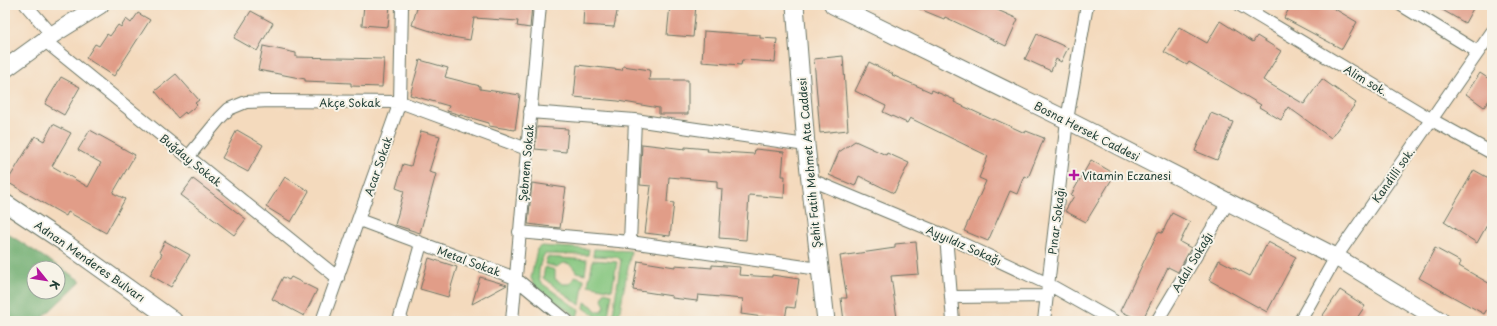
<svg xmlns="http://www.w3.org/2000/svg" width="1497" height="326" font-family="'Playpen Sans',sans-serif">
<rect width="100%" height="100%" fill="#f7f3e8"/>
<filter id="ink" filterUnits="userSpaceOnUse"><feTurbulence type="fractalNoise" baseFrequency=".025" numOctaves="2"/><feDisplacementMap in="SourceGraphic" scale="8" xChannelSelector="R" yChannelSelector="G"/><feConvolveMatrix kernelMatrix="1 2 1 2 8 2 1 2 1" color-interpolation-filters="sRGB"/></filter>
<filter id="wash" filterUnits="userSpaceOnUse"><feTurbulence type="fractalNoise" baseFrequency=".012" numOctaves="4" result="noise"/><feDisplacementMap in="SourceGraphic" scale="16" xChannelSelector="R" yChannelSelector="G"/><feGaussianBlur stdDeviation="0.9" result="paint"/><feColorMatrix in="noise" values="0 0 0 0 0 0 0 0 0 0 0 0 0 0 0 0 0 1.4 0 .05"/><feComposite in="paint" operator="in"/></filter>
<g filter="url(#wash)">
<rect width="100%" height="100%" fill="#f4dabd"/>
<path fill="#83c57d" stroke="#518158" d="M541,246l48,3 -1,6 -43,-1c-5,6 -8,20 -5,28l39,28 -2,7 -42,-30 -4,-9 6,-29z
M594,249l37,2 -13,70h-6l9,-61 -4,-3 -24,-1z
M547,257l40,3 -2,14 -9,-2c-4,-9 -12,-12 -19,-5l-12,-3z
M593,260l24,2 -5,28 -24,-5z
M545,267l10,3v9l8,5h7l5,-8 9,3 -4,26 -37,-27z
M604,292l8,2 -5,27h-4l-19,-13 1,-6 7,4 4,5h6l3,-5 -3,-6z"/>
<path fill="#6aaa6c" stroke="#447450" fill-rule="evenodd" d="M5,232l76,49 -42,40h-34zM34,268h24v24h-24z"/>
<g id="blocks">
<path fill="#e19d88" d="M364,5h26l-2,22 -26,-2z
M418,5h55l17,3v-3h42l-2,23 -13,-2 1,-5 -44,-3 -4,22 -24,-4 -34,-11z
M584,5h32l2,2 -4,20 -31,-2z
M670,5h26l-3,32 -26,-2z
M910,5h76l32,14 -12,27 -61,-29 -1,2z
M1291,5h37l29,17 -15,27 -58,-31z
M1434,5h41l-10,18z
M251,11l22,12 -16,28 -23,-13z
M138,13l12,7 -36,56 -28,-18 9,-14 4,2 8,-12 3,2 8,-11 3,2 5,-8 5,4z
M1220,21l33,21 4,-6 24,15 -18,29 41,24 18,-25 34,24 -25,35 -43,-31 -7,13 -22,-13 2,-2 -72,-43 -2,3 -23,-13 15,-25 28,16z
M704,31l56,4v3l17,1 -2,23 -33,-2 -1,5 -39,-3z
M1037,34l31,14 -7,14 -5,-3 -5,12 -26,-12z
M263,46l33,7v4l88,2 -2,28 -31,-1v-3l-46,-2v-2l-47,-9z
M843,56l5,74 -28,3 -6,-74z
M420,60l28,8 -3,9 35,9v3l40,6 -5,35 -26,-4v-3l-42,-12 2,-5 -39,-11z
M869,62l24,12 -1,1 39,17 1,-2 23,10 -1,2 39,18 1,-1 31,14 1,-2 18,7 -16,40 -4,-2 -7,18 -7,-3 -22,50 -24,-10 22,-50 -7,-3 9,-22 -78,-38 -3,5 -24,-11 3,-6 -31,-15z
M577,65l45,5 1,-4 27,4 -1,10h39v34h-29v-6l-41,-7 -44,-4z
M1480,73l12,8v15l-8,11 -18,-13z
M176,74l23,26 -4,3 2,2 -11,9 -1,-2 -7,6 -23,-27z
M61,77l19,10 -16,28 -19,-11z
M1211,113l22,9 -16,38 -22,-9z
M53,124l18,9 -19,33 36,21 13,-24 -23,-13 12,-20 45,25 -22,38 12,6 -19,34 -38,-21 -2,4 -59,-34 28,-46 9,5z
M537,127l31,2 -2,23 -31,-3z
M237,130l26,15 -15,27 -26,-14z
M421,131l19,5 -11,36 7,2 -16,59 -25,-8 9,-34 -8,-3 7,-24 8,2z
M855,141l31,14 1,-2 22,10 -15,30 -35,-17 -4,10 -26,-11 10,-23z
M642,144l43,5v-2l23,2 -1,2 47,3 1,-5 29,3 -2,24h3l-1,22 -35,-3 -3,45 -27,-2 3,-49 -5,-1v-7l-48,-4 -2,25 7,1 -4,33 -25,-3 6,-47 -11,-1z
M1091,160l24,14 -29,48 -21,-11 9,-15 -3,-1z
M1474,170l18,10v36l-15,27 -33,-21z
M285,177l24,14 -18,31 -25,-15z
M193,179l53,40 -12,16 -53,-40z
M532,183l34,5 -6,40 -32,-4z
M1172,213l18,9 -10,20 11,6 -13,24 -10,-5 -26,54 -22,-10 38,-79 4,1z
M165,241l25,14 -19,32 -21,-12 12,-21 -3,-2z
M916,242l3,32 -28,2 6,42 -20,3h-33l-3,-23h6l-7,-42 55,-8v-4z
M1268,242l28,15 -29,55 -58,-32 10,-20 31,16z
M1435,248l26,14 -2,4 33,19v16l-8,13 -65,-36z
M429,258l28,9 -9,30 -28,-8z
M638,261l37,6v-2l37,3v-3l28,2 -1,8 33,2v-2l27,4 -4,29 -8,-1 -2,13 -44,-6 2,-15 -45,-4 -1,6 -25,-3v-2l-39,-6z
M283,277l6,3 2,-3 26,13 -13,26 -32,-17z
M480,277l27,8 -35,19z
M1340,290l25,16 -10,15h-36z"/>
</g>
</g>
<g filter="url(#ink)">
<use href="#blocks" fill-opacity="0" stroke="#6a7464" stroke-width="1"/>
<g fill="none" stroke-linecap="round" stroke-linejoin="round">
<g stroke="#6a7464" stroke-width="14">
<path id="street" d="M26,5l26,30
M1240,5l192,115 60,33
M1401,5l77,47
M45,41l293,237
M530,112l105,8 171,25
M188,157l32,-39 9,-9 17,-7 24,-1 130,1 127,47
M809,179l137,57 102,48 66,37
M359,220l156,58 52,43
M519,232l111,10 189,27
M946,236l7,85
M630,242l5,-122
M951,297l96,-1
M322,321l78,-219 2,-97
M399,321l22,-77
M512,321l28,-316
M1044,321l23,-201 20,-115
M1157,321l71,-119
M1300,321l36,-64 156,-225"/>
</g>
<g stroke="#6a7464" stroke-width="19">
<path id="secondary" d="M795,5l11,140 20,176
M833,5l234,115 269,137 105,64
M5,69l47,-34 48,-30
M5,203l60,40 109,78"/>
</g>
<use href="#street" stroke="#fff" stroke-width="12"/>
<use href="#secondary" stroke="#fff" stroke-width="17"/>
</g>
</g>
<path fill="#b5179e" stroke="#f7f3e8" stroke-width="1.5" d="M1072 169h4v4h4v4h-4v4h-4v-4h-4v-4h4z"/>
<g text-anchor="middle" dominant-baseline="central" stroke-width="4" stroke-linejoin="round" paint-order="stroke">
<g font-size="11" fill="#1f3d34" stroke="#f7f3e8">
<text transform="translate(1366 80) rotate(31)">Alim sok.</text>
<text x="350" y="102">Akçe Sokak</text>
<text transform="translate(1087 131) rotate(27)">Bosna Hersek Caddesi</text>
<text transform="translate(191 160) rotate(39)">Buğday Sokak</text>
<text transform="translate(526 163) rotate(-85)">Şebnem Sokak</text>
<text transform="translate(809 163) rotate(-95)">Şehit Fatih Mehmet Ata Caddesi</text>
<text transform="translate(378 166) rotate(-71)">Acar Sokak</text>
<text transform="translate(1393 175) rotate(-55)">Kandilli sok.</text>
<text transform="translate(1056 221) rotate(-83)">Pınar Sokağı</text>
<text transform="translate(964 245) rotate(24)">Ayyıldız Sokağı</text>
<text transform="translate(90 261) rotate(35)">Adnan Menderes Bulvarı</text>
<text transform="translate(469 261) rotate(20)">Metal Sokak</text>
<text transform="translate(1192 262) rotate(-59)">Adalı Sokağı</text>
</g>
<g font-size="11" fill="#1f3d34" stroke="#f7f3e8" text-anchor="start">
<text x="1082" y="175">Vitamin Eczanesi</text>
</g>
</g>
<rect width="1497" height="326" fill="none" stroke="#f7f3e8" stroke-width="20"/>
<g transform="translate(46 280) rotate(120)"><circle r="19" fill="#f7f3e8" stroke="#a1aaa0"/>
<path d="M0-3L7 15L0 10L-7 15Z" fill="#b5179e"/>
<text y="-6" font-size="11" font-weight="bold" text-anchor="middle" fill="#1f3d34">K</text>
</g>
</svg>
